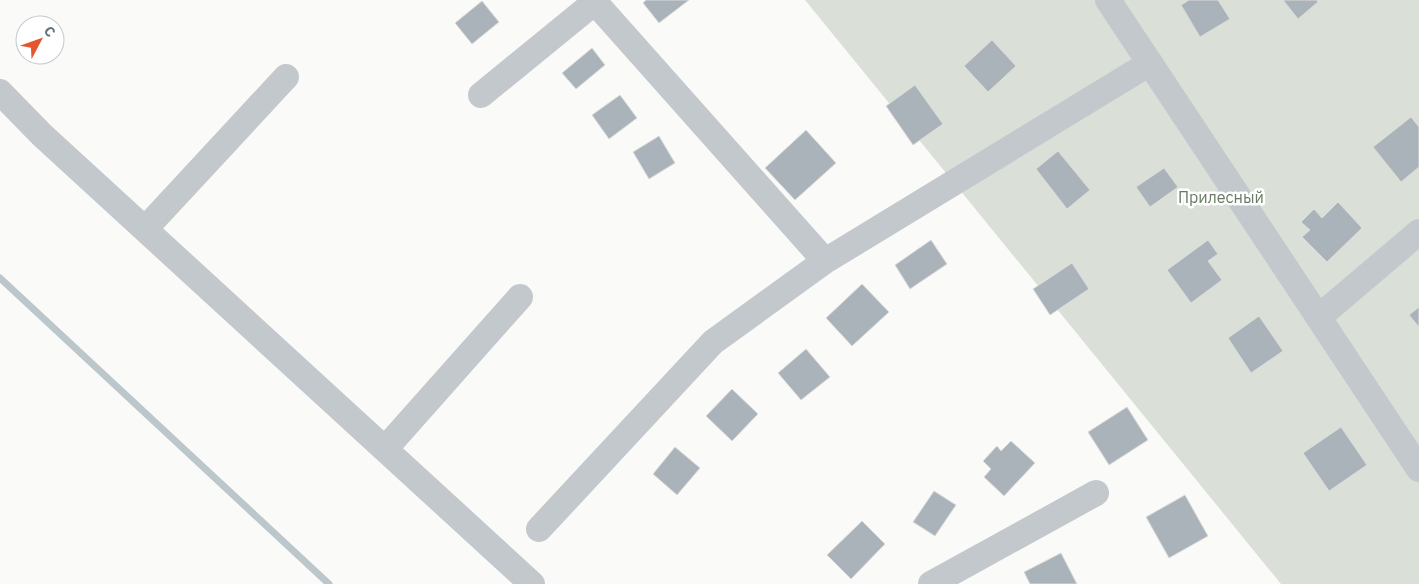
<svg xmlns="http://www.w3.org/2000/svg" width="1419" height="584" font-family="'IBM Plex Sans',sans-serif">
<rect width="100%" height="100%" fill="#fafaf8"/>
<path fill="#dadfd7" d="M805,0h614v584h-138z"/>
<g fill="none" stroke-linecap="round" stroke-linejoin="round">
<path stroke="#bbc7cb" stroke-width="7" d="M0,278l329,306"/>
</g>
<path fill="#aab3b9" stroke="#dcdcda" d="M646,0h43l-30,23 -16,-20z
M1189,0h29l12,19 -30,18 -19,-32z
M1283,0h34l1,2 -20,17z
M482,1l17,21 -27,22 -17,-21z
M992,40l24,26 -28,26 -24,-26z
M592,48l13,17 -29,24 -14,-16z
M915,85l28,39 -30,21 -27,-39z
M620,95l17,23 -28,21 -17,-24z
M1411,117l8,10v40l-18,15 -28,-35z
M806,130l30,33 -41,37 -30,-32z
M659,136l16,27 -26,16 -16,-27z
M1058,151l32,39 -23,19 -31,-40z
M1164,168l14,19 -28,20 -14,-20z
M1338,202l24,26 -35,34 -25,-25 8,-7 -9,-8 13,-13 8,9z
M931,240l16,24 -37,25 -15,-24z
M1208,240l10,14 -10,7 14,19 -31,23 -24,-33z
M1072,263l17,26 -39,26 -17,-26z
M862,284l27,28 -37,34 -26,-28z
M1419,307v20l-10,-12z
M1259,316l24,35 -32,22 -23,-35z
M806,349l24,28 -29,23 -23,-27z
M732,389l26,25 -26,27 -26,-25z
M1127,407l21,33 -39,25 -21,-33z
M1341,427l26,38 -38,26 -26,-38z
M1011,441l24,22 -31,33 -20,-19 7,-8 -8,-8 14,-15 4,5z
M675,447l25,21 -23,27 -24,-21z
M934,491l22,14 -21,31 -22,-14z
M1185,495l23,41 -39,22 -23,-41z
M862,521l23,23 -34,35 -24,-24z
M1061,553l16,31h-47l-6,-12z"/>
<g fill="none" stroke-linecap="round" stroke-linejoin="round">
<path stroke="#c3c8cc" stroke-width="26" d="M593,0l232,261
M1108,0l311,469
M0,92l42,43 490,449
M481,95l114,-93
M145,229l141,-152
M1319,317l100,-85
M385,449l135,-152
M539,529l174,-187 112,-81 325,-198
M931,584l165,-91"/>
</g>
<g text-anchor="middle" dominant-baseline="central" stroke-width="5" stroke-linejoin="round" paint-order="stroke">
<g font-size="16" fill="#687a64" stroke="#fff">
<text x="1221" y="197">Прилесный</text>
</g>
</g>
<g transform="translate(40 40) rotate(49)"><circle r="24" fill="#ffffff" stroke="#c1c8cd"/>
<path d="M0-4L9 19L0 12L-9 19Z" fill="#e4572e"/>
<text y="-8" font-size="14" font-weight="bold" text-anchor="middle" fill="#657683">С</text>
</g>
</svg>
